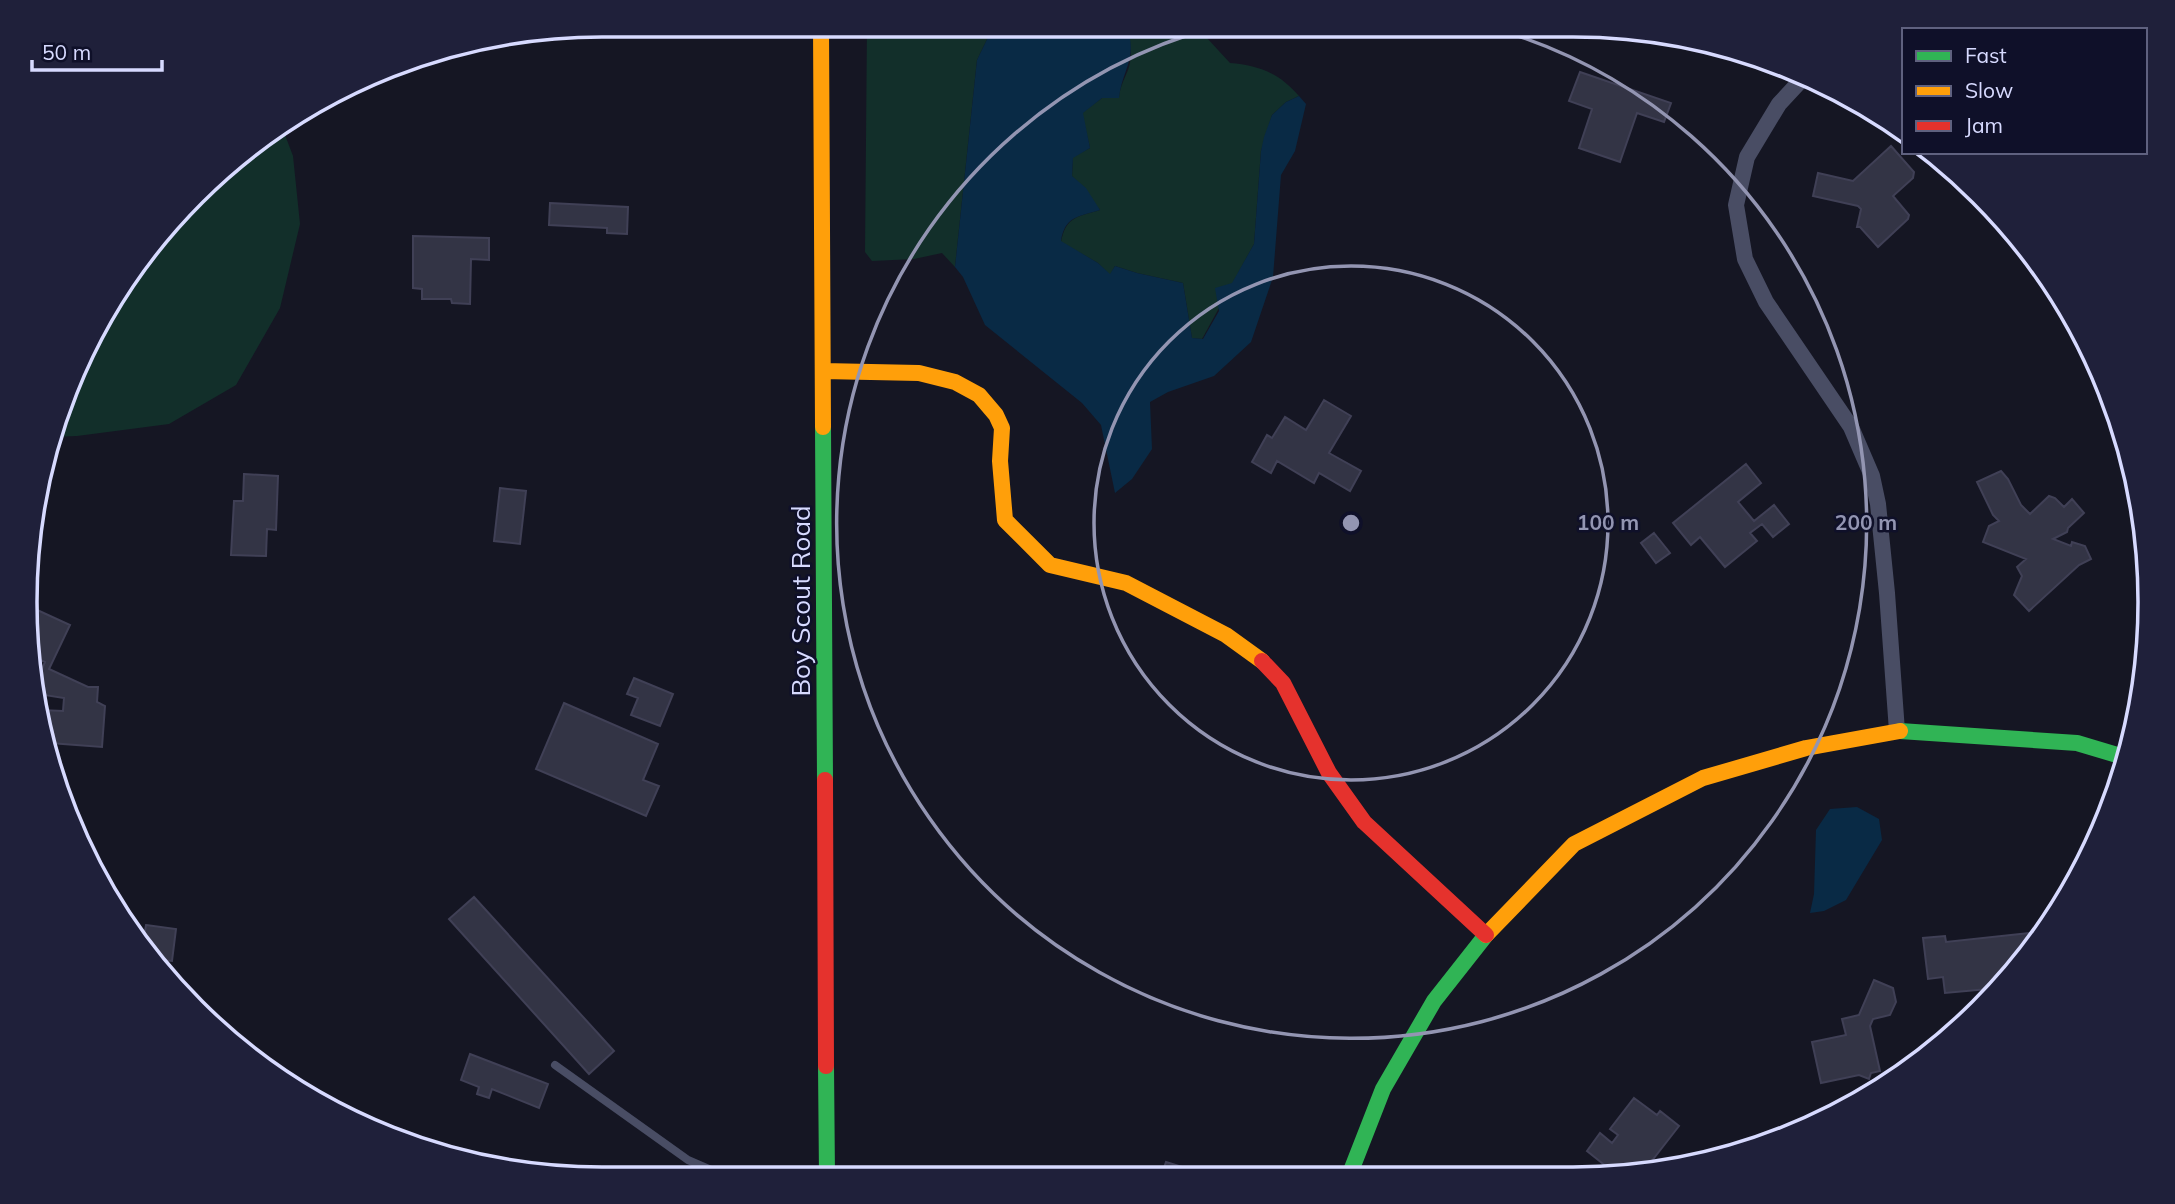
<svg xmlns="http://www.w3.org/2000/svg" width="2175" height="1204" font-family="Mulish,sans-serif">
<rect width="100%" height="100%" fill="#151623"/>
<path fill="#122f2a" d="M867,25h127l-17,35 -22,207 -13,-14 -28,6 -42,2 -7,-9z
M1126,25h69l35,38c29,2 50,11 69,33l-13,6 -14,13 -11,36 -7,93 -52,95 -10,-1 -9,-55 -46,-10 -22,-7 -5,9 -12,-12 -37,-21c5,-26 17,-25 39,-32l-28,-34 1,-19 17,-9 -8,-35 20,-15 17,-1c1,-10 5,-17 9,-27 5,-13 3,-32 -2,-45z
M282,127l11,29 7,68 -20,84 -44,77 -67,39 -92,12 -26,1 71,-156 129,-137z"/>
<path fill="#092a45" d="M994,25l57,2 75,-2c13,33 -4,44 -7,73h-17l-19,15 7,35 -17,10 -1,18 14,12 14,22c-22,7 -35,6 -39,31l37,22 12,11 5,-8 22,7 46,10 9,55 11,1 16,-28 -4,-23 17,-5 22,-39 7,-93 3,-14 8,-22 14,-13 13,-6 7,8 -11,47 -14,24 -8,102 -22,65 -37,34 -46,16 -18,10 2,47 -20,30 -17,14 -14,-68 -19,-22 -97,-78 -22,-48 -8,-10 22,-207z
M1857,807l22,12 3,21 -36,60 -22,11 -14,2 4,-19 2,-64 14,-21z"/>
<path fill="#333445" stroke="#404056" stroke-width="2" d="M1580,72l91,31 -7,19 -27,-9 -17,49 -41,-14 13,-39 -23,-8z
M1891,146l23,26 -1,6 -20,18 16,19 -1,4 -30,28 -18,-20h-3l4,-18 -3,-3 -45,-10 5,-23 35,8z
M550,203l78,4 -1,27 -20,-1v-5l-58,-3z
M413,236l76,2v22l-18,-1 -1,45 -18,-1 -1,-4h-29v-10l-9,-1z
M1324,400l27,16 -22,37 32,18 -11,20 -31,-18 -5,10 -37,-22 -6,12 -19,-11 15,-27 5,3 13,-21 21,13z
M1746,464l15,19 -23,19 16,19 20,-16 15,19 -16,13 -11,-13 -12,9 7,8 -32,26 -25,-30 -9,8 -18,-22z
M2001,471l7,8 13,26 9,9 19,-18 6,2 9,9 8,-8 12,14 -16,15 -1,4 -14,7 18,7 1,-4 13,4 6,13 -12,6 -50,46 -15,-16 8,-19 -5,-9 9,-8 -43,-17 6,-16 10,-5 -6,-6 -16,-33z
M244,474l34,2 -2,54 -9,-1 -1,27 -35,-1 3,-54h9z
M500,488l26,3 -6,53 -26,-3z
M1654,533l16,20 -14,10 -15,-20z
M35,609l35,16 -21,44 39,18h10l-1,15 8,4 -3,41 -52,-4 -8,-33 21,1 1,-13 -26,-4 -1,-14 8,-18 -16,-7 -2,-9 2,-4 -3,-3 1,-12z
M634,678l39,16 -13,32 -29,-11 7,-17 -11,-4z
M564,703l94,41 -15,36 16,6 -13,30 -110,-47z
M474,897l140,154 -25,23 -140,-155z
M146,925l30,4 -4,32 -19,-2 -10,-16z
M2039,932v3l-40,53 -54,5 -2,-16 -15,2 -5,-41 22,-2 1,6z
M1874,980l19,8 3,14 -6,13 -17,4 -3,7 10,45 -9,2 -2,6 -10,-4 -38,8 -9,-41 34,-7 -4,-16 17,-4z
M470,1054l78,30 -9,24 -47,-19 -3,9 -12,-4 2,-7 -18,-7z
M1634,1098l23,17 3,-4 19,15 -35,45 4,3 -31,1 -30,-24 13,-18 12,10 6,-8 -8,-6z
M1166,1162l45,14h-50z"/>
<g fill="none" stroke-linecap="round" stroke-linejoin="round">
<path stroke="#494d64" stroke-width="8" d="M555,1065l133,95 30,13 54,4 52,-1"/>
<path stroke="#494d64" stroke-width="16" d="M1805,76l-26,28 -32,53 -11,48 9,54 21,43 85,125 21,49 6,28 9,89 10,138"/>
<path stroke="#30b455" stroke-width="16" d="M823,427l2,353
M1900,731l177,12 50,15
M826,1066l1,111
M1349,1176l34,-87 51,-88 52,-66"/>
<path stroke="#ff9f0a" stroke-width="16" d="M821,25l2,402
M823,371l96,2 36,9 24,13 17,20 6,13 -2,33 5,59 45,45 76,18 100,52 36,26
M1486,935l88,-91 129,-66 103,-30 94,-17"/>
<path stroke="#e5322d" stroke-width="16" d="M1262,661l21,22 46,90 35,49 122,113
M825,780l1,286"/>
</g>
<g fill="none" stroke="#9395b2" stroke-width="3.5">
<circle cx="1351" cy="523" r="257"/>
<path d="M1489 27A515 515 0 1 1 1218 26"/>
</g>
<g text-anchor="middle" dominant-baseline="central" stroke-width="5" stroke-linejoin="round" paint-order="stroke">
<g font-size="26" fill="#d7daff" stroke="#0f1029">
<text transform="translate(800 601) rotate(-90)">Boy Scout Road</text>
</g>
</g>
<path d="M0 0H2175V1204H0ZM602 37H1573A565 565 0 0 1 2138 602V602A565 565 0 0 1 1573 1167H602A565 565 0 0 1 37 602V602A565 565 0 0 1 602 37Z" fill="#1f203a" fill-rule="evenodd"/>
<path fill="none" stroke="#d7daff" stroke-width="3.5" d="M602 37H1573A565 565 0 0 1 2138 602V602A565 565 0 0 1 1573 1167H602A565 565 0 0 1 37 602V602A565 565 0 0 1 602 37Z"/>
<circle cx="1351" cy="523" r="10" fill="#9395b2" stroke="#0f1029" stroke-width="3.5"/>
<g font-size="21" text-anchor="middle" font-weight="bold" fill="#9395b2" stroke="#0f1029" stroke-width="5" stroke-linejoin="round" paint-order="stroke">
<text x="1608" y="530">100 m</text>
<text x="1866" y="530">200 m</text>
</g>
<rect x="1902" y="28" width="245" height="126" fill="#0f1029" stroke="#5f617f" stroke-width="2"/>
<rect x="1916" y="51" width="35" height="10" fill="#30b455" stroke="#5f617f" stroke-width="2"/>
<text x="1965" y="63" font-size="21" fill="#d7daff">Fast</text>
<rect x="1916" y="86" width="35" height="10" fill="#ff9f0a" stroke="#5f617f" stroke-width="2"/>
<text x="1965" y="98" font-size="21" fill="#d7daff">Slow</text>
<rect x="1916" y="121" width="35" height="10" fill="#e5322d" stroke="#5f617f" stroke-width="2"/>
<text x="1965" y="133" font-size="21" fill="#d7daff">Jam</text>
<path d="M32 60v10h130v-10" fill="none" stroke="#d7daff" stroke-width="3.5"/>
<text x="42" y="60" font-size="21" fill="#d7daff" stroke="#0f1029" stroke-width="5" paint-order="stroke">50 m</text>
</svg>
